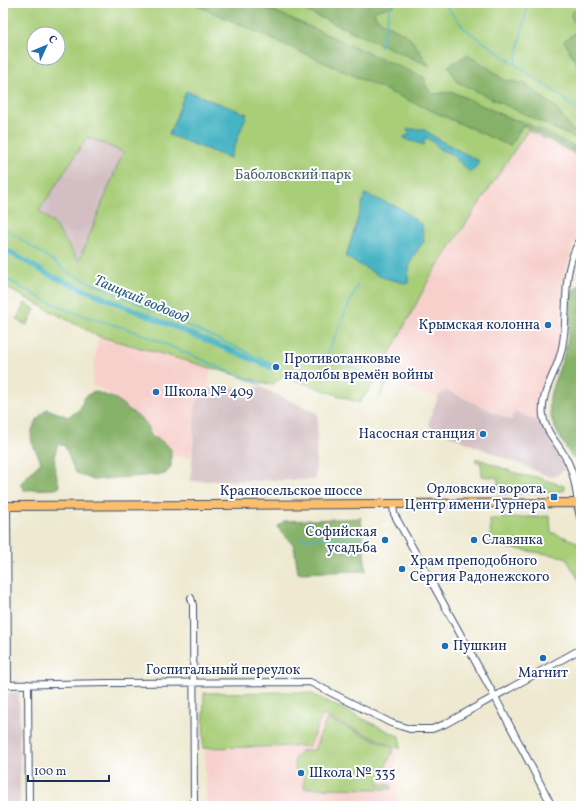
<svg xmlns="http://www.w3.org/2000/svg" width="584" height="809" font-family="Vollkorn,serif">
<rect width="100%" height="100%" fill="#fff"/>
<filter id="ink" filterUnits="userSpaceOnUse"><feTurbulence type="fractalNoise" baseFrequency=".025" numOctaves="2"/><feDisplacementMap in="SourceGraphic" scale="8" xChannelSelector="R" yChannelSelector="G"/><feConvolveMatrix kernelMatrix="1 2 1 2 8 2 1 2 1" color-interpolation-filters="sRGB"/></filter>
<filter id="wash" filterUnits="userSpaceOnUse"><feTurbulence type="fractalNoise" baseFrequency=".012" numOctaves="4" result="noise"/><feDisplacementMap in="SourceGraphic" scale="16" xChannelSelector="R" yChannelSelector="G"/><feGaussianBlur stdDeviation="0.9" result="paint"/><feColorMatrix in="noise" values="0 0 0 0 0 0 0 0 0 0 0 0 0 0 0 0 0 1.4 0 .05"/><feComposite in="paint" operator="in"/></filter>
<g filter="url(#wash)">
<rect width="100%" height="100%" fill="#eee9d0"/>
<path fill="#f7d0cc" d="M528,130l53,27v77l-9,14 -9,30 -3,63 -8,27 -10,20 -3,26 2,9 -26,-11 -3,8 -66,-30 -8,7 -12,-2 -48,-20 53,-99z
M98,336l113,32 -3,20 -13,17 -4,52 -18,-1v-8l-12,-4 -20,-23h-22l-4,-24 -17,-10 -6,-1z
M322,715l74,32 1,59h-191l-1,-57 104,-3z"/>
<path fill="#d2bec3" d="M87,137l36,14 -44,110 -26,-38 -14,-12z
M260,387l57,26 1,4 -3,63 -124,1 4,-76 13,-17z
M446,390l65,30 4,-9 26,12 24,46 -8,6 -7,2 -118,-49 -3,-3v-4l9,-24z
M19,692l1,114h-17v-112z"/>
<path fill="#a8ce78" stroke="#627e6b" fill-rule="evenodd" d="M3,3h578v154l-53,-27 -97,146 -57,107 -15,20 -75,-27 -12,9 -174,-49 -95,-50zM34,34h24v24h-24zM87,137l36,15 -44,109 -26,-38 -14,-12z
M25,303l10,6 -8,16 -11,-5z
M476,458l45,17 11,2 1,-1 31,10 1,4 -9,2 -58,2v-16l-16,-2 -1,-13 -6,-1z
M550,516l1,16 26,10 4,15v26l-16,-26 -74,-12 -1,-26z
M296,692l14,1 90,44v12l-78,-34 -13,31 -106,2 1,-55z
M327,719l67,29 -16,36 13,1v4l-87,-1v-11l-8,-7 -2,-11 7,-8 13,-1z"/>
<path fill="#86b168" stroke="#507063" d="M192,3h64l169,75v6l7,10 21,-2 56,26 15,4 57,28v5l-58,-30 -13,21z
M288,3h105l1,3 -17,4 -3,3c4,11 21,14 31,21 11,8 16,22 25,32z
M581,6v65l-17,-30 15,-11 -8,-13v-4z
M467,55l22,13 15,12 20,3 32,25 15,21 10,7v5l-124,-59 -9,-16z
M581,284v180c-9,-4 -12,-12 -17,-20 -30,-47 -6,-57 3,-102 3,-16 1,-33 2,-49z
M94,391l22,8 29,23 7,15 7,2 12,10v18l-6,7 -72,6 -18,-8 -10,-26 -7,-2c-6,14 -3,29 2,43l-5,2 -31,1 -4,-6 21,-22c-2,-6 -6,-11 -8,-17 -6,-13 4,-28 14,-36l21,8 12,-8 4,-11z
M361,518l5,53 -68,2 -4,-27 -17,-19 7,-6z"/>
<path fill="#47b4c4" stroke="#317291" d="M186,91l61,23 -17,44 -61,-23z
M408,129h15l18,12 38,20 -4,8 -5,3 -19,-18 -12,-5 -4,-6 -10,-6 -1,8 -19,-6 -1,-3h5v-3l-2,-2z
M365,194l35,14 22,17 2,17c-13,14 -16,24 -16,42l-27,-7 -35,-20z"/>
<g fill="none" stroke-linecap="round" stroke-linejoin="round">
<path stroke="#47b4c4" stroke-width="1.5" d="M443,3l22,26 97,68 14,13
M380,48l11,-45
M515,65l13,-62
M3,227l56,38 8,7 207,92
M3,277l43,24 26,11 65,20 124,53
M357,286l-30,69 59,29 -6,12
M542,486l4,1
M300,539l61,-3"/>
<path stroke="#47b4c4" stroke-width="5.5" d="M3,248l44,26 226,94"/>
</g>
</g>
<g filter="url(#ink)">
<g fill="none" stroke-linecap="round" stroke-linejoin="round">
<g stroke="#3b4b6f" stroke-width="8">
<path id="minor" d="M578,503c-2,-12 -3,-25 -8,-36 -6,-18 -24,-32 -27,-51 -3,-24 13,-42 18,-64 10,-38 -3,-78 20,-113
M393,504l1,10 101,183 57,109
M7,506l1,179
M191,598l2,7 1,201
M28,684l1,122
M3,685l106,-2 201,-1 81,41 19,6h22l13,-5 136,-75"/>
</g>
<g stroke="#3b4b6f" stroke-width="10">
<path id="major" d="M3,506l575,-3 3,14"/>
</g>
<use href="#minor" stroke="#fff" stroke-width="6"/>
<use href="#major" stroke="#fabe6d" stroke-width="8"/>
</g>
</g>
<g fill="#1f6fb2" stroke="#fff" stroke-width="1.5">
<circle cx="548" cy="325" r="4"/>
<circle cx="276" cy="367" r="4"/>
<circle cx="156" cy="392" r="4"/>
<circle cx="483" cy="434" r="4"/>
<rect x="550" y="493" width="8" height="8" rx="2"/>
<circle cx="385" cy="540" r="4"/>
<circle cx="474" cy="540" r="4"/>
<circle cx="402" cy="569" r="4"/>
<circle cx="445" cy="646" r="4"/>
<circle cx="543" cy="658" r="4"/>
<circle cx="301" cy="773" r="4"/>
</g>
<g text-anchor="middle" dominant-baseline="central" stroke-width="4" stroke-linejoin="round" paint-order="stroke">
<g font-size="14" fill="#455f66" stroke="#fff">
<text x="293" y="175">Баболовский парк</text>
</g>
<g font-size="14" fill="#1b2f5e" stroke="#fff" text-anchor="start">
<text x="540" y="325" text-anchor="end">Крымская колонна</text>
<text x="284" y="359">Противотанковые<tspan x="284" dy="16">надолбы времён войны</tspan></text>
<text x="164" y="392">Школа № 409</text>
<text x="475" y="434" text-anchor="end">Насосная станция</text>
<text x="546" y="489" text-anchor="end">Орловские ворота.<tspan x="546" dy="16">Центр имени Турнера</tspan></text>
<text x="377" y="532" text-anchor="end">Софийская<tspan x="377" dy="16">усадьба</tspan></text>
<text x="482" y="540">Славянка</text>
<text x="410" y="561">Храм преподобного<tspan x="410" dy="16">Сергия Радонежского</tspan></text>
<text x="453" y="646">Пушкин</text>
<text x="543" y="673" text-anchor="middle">Магнит</text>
<text x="309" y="773">Школа № 335</text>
</g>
<g font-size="14" fill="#1b2f5e" stroke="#fff">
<text x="291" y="491">Красносельское шоссе</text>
<text x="223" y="670">Госпитальный переулок</text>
</g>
<g font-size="15" font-style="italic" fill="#2a5e82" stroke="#fff">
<text transform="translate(141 300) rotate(23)">Таицкий водовод</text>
</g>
</g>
<rect width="584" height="809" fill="none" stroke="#fff" stroke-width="16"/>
<g transform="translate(46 46) rotate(46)"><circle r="19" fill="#ffffff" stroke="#a4acbf"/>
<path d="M0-3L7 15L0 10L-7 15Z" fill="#1f6fb2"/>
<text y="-6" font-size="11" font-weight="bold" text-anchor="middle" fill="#1b2f5e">С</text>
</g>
<path d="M28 775v6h81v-6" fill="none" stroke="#1b2f5e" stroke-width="2"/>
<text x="34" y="775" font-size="12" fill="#1b2f5e" stroke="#ffffff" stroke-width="3" paint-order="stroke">100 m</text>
</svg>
